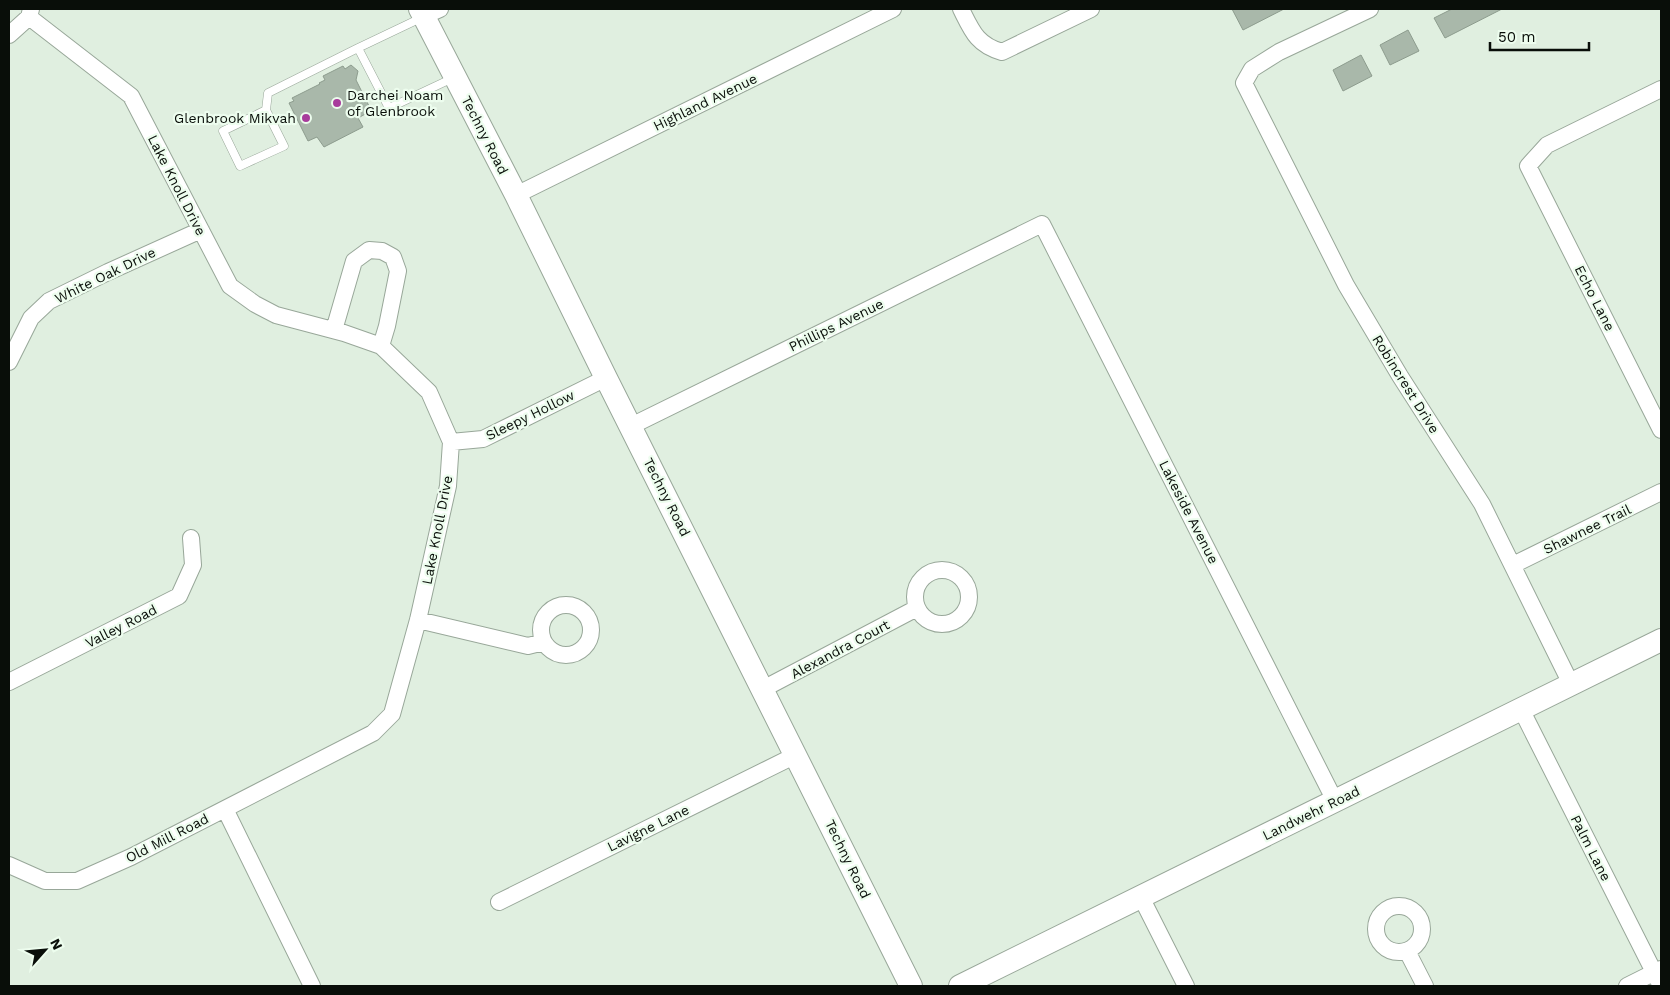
<svg xmlns="http://www.w3.org/2000/svg" width="1670" height="995" font-family="'Work Sans',sans-serif">
<rect width="100%" height="100%" fill="#e0efe0"/>
<path fill="#a9b8aa" stroke="#8d9c8e" d="M1232,9h52l-41,21z
M1452,9h50l-57,29 -11,-20z
M1408,30l11,21 -29,14 -10,-20z
M1361,55l11,21 -29,15 -10,-21z
M351,65l7,6 -2,9 14,28h-1l2,3 -13,7 5,9 -39,20 -7,-10 -9,4 -19,-38 5,-2 -2,-3 28,-14 -1,-1 6,-3 -2,-4 20,-10 2,3z"/>
<g fill="none" stroke-linecap="round" stroke-linejoin="round">
<g stroke="#98a799" stroke-width="9">
<path id="service" d="M421,18l-63,30 31,60 64,-30
M266,110l18,36 -44,20 -17,-35 43,-21 2,-17 90,-45"/>
</g>
<g stroke="#98a799" stroke-width="18">
<path id="minor" d="M961,9c11,22 16,36 41,43l89,-43
M1370,9l-91,43 -27,17 -8,14 102,202 54,91 82,128 89,180
M424,16l16,-7
M9,35l20,-18 2,-8
M1661,89l-114,56 -19,21 133,264
M516,195l377,-186
M334,330l20,-69 15,-11 13,1 11,6 5,14 -11,55 -6,20
M9,362l22,-44 18,-17 59,-29 93,-42
M631,426l411,-202 293,577
M451,442l32,-3 123,-61
M1513,565l148,-73
M915 597a27 27 0 1 1 54 0a27 27 0 1 1-54 0Z
M541 630a25 25 0 1 1 50 0a25 25 0 1 1-50 0Z
M418,620l110,26 16,-4
M9,682l170,-86 14,-31 -2,-27
M763,689l154,-81
M1521,709l140,277
M225,809l87,177
M9,865l36,16h32l54,-24 242,-124 19,-19 26,-94 30,-134 3,-44 -22,-50 -48,-46 -37,-13 -68,-18 -21,-11 -25,-18 -99,-190 -102,-79
M1141,897l45,89
M499,902l297,-147
M1376 929a23 23 0 1 1 46 0a23 23 0 1 1-46 0Z
M1407,951l18,35
M1627,986l34,-17"/>
</g>
<g stroke="#98a799" stroke-width="24">
<path id="secondary" d="M420,9l96,186 90,183 305,608
M960,986l701,-346"/>
</g>
<use href="#service" stroke="#fff" stroke-width="8"/>
<use href="#minor" stroke="#fff" stroke-width="16"/>
<use href="#secondary" stroke="#fff" stroke-width="22"/>
</g>
<g fill="#a83c9c" stroke="#edfdee" stroke-width="2">
<circle cx="337" cy="103" r="5"/>
<circle cx="306" cy="118" r="5"/>
</g>
<g text-anchor="middle" dominant-baseline="central" stroke-width="4.5" stroke-linejoin="round" paint-order="stroke">
<g font-size="14" fill="#090e09" stroke="#edfdee" text-anchor="start">
<text x="347" y="95">Darchei Noam<tspan x="347" dy="16">of Glenbrook</tspan></text>
<text x="296" y="118" text-anchor="end">Glenbrook Mikvah</text>
</g>
<g font-size="14" fill="#090e09" stroke="#edfdee">
<text transform="translate(705 102) rotate(-26)">Highland Avenue</text>
<text transform="translate(485 135) rotate(63)">Techny Road</text>
<text transform="translate(177 185) rotate(63)">Lake Knoll Drive</text>
<text transform="translate(105 275) rotate(-26)">White Oak Drive</text>
<text transform="translate(1595 298) rotate(63)">Echo Lane</text>
<text transform="translate(836 325) rotate(-26)">Phillips Avenue</text>
<text transform="translate(1406 384) rotate(58)">Robincrest Drive</text>
<text transform="translate(530 415) rotate(-26)">Sleepy Hollow</text>
<text transform="translate(667 497) rotate(63)">Techny Road</text>
<text transform="translate(1189 512) rotate(63)">Lakeside Avenue</text>
<text transform="translate(1587 529) rotate(-26)">Shawnee Trail</text>
<text transform="translate(437 530) rotate(-79)">Lake Knoll Drive</text>
<text transform="translate(121 626) rotate(-27)">Valley Road</text>
<text transform="translate(840 649) rotate(-28)">Alexandra Court</text>
<text transform="translate(1311 813) rotate(-26)">Landwehr Road</text>
<text transform="translate(648 828) rotate(-26)">Lavigne Lane</text>
<text transform="translate(167 838) rotate(-27)">Old Mill Road</text>
<text transform="translate(1591 848) rotate(63)">Palm Lane</text>
<text transform="translate(848 859) rotate(64)">Techny Road</text>
</g>
</g>
<rect width="1670" height="995" fill="none" stroke="#090e09" stroke-width="20"/>
<g transform="translate(45 950) rotate(63)" stroke="#edfdee" stroke-width="4" paint-order="stroke">
<path d="M0-4L9 19L0 12L-9 19Z" fill="#090e09"/>
<text y="-8" font-size="14" font-weight="bold" text-anchor="middle" fill="#090e09">N</text>
</g>
<path d="M1490 42v8h99v-8" fill="none" stroke="#090e09" stroke-width="2.5"/>
<text x="1498" y="42" font-size="15" fill="#090e09" stroke="#edfdee" stroke-width="4" paint-order="stroke">50 m</text>
</svg>
